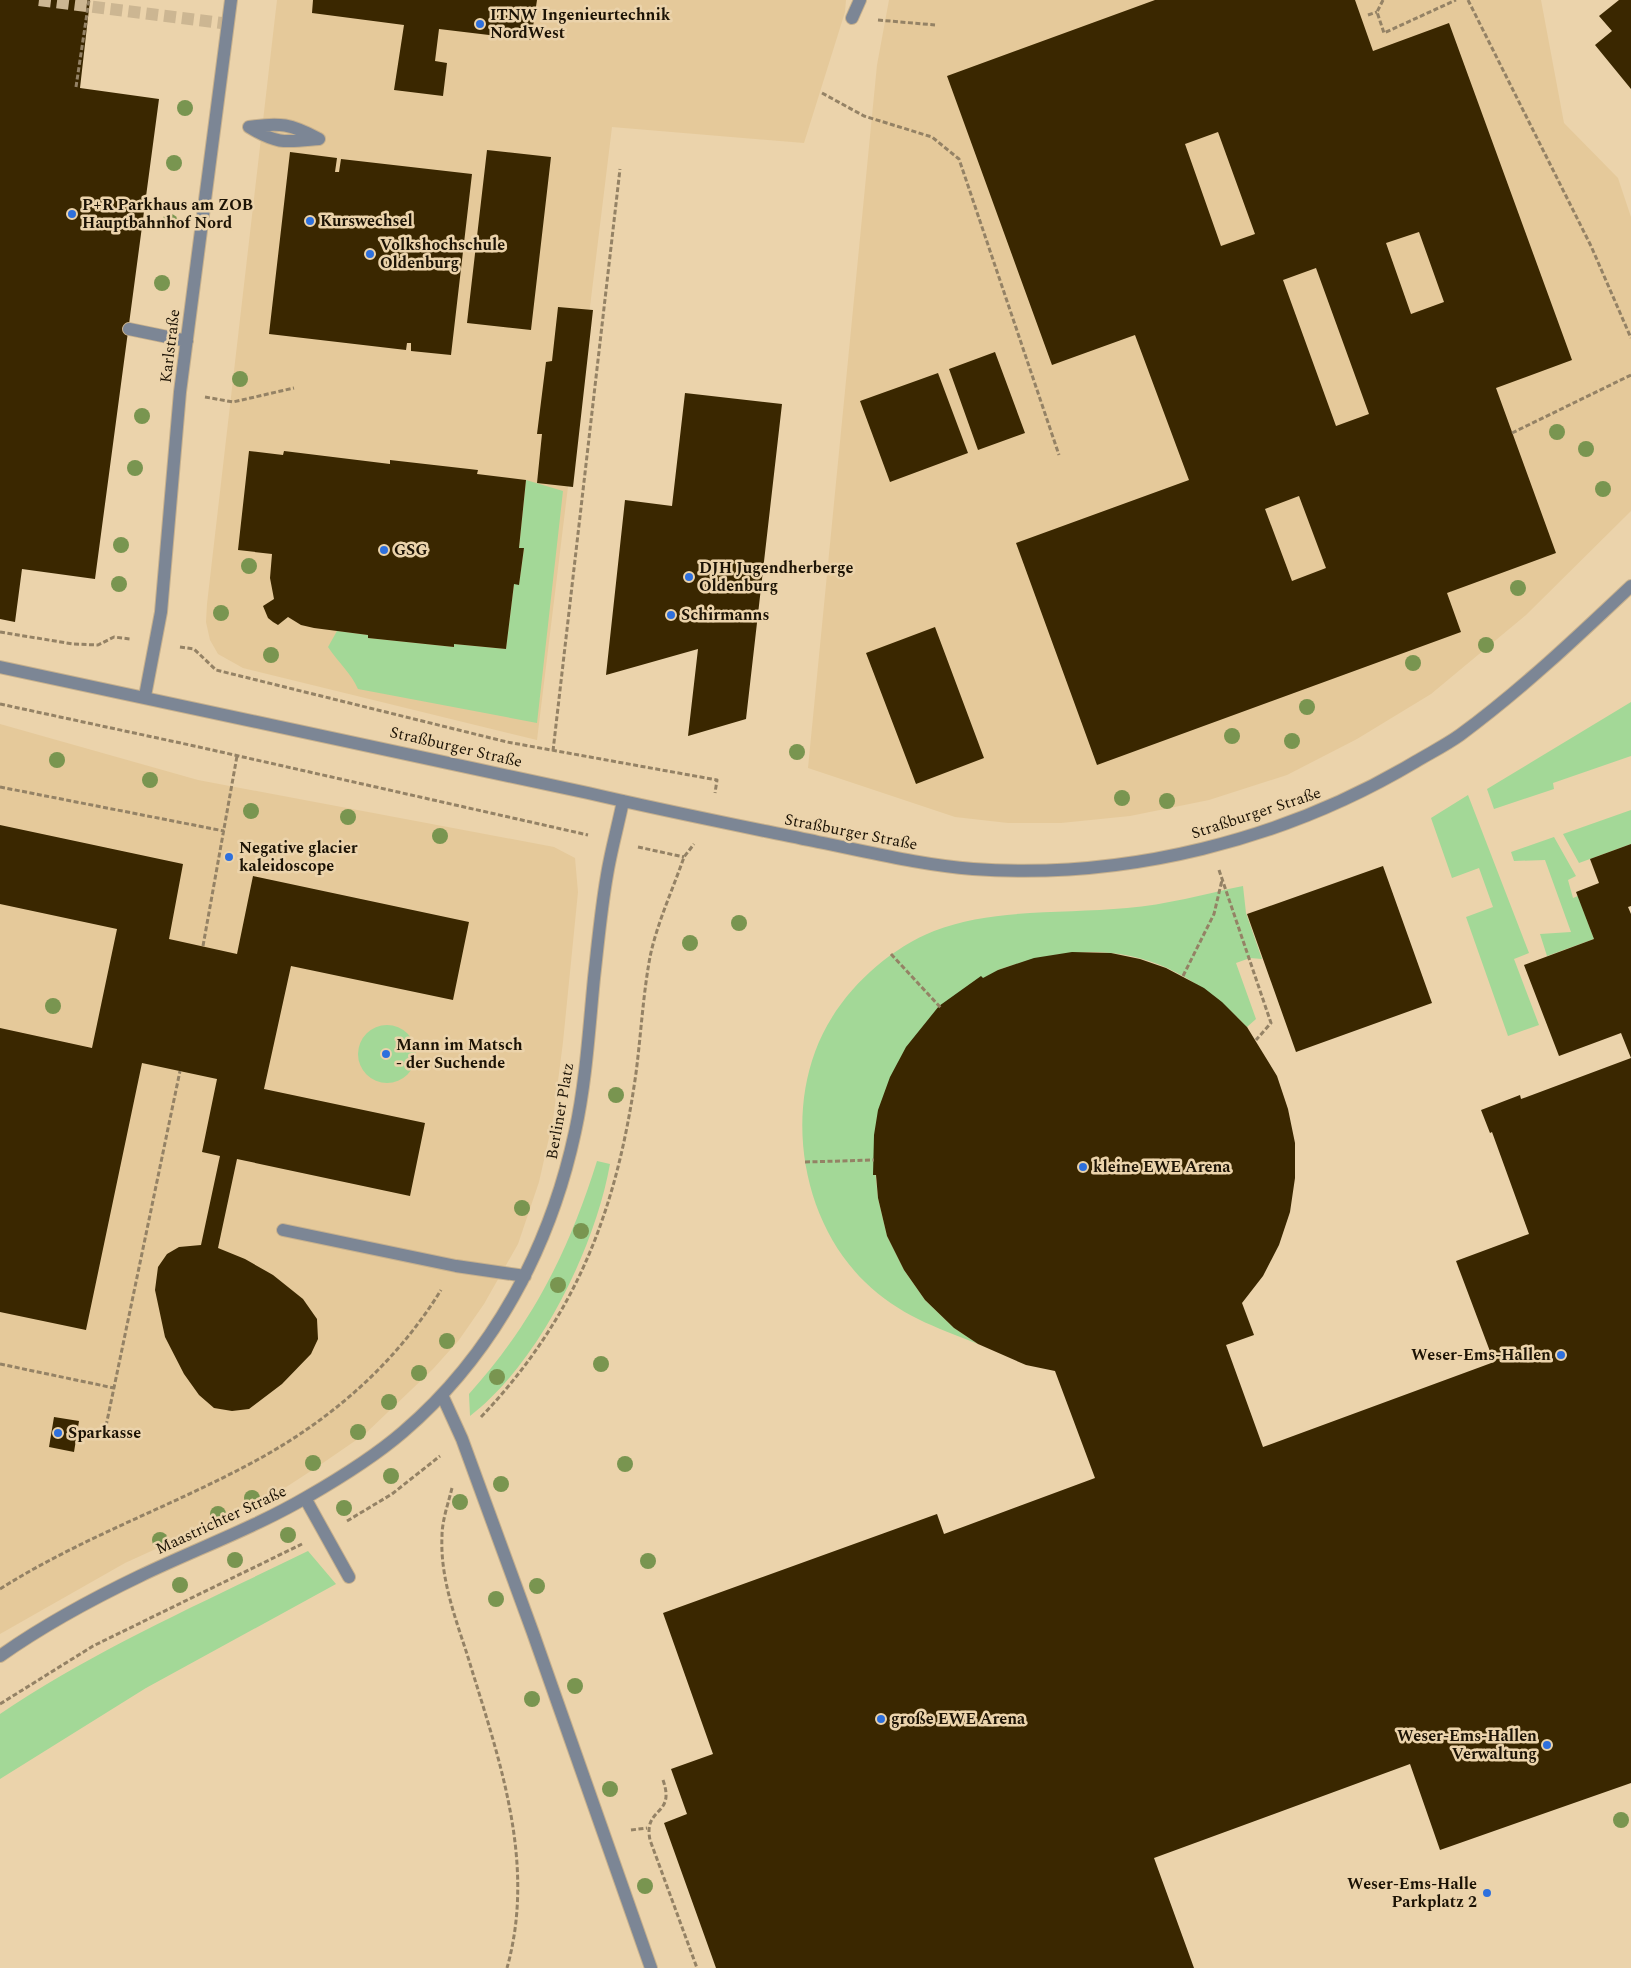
<svg xmlns="http://www.w3.org/2000/svg" width="1631" height="1968" font-family="Spectral,serif">
<rect width="100%" height="100%" fill="#ebd3ab"/>
<path fill="#e5c99a" d="M277,0h569l-1,12 -41,131 -192,-16 -75,613 -294,-72 -25,-14 -8,-14 -4,-18 1,-18z
M889,0h652l23,123 54,55 13,39v294l-105,104 -95,79 -74,45 -70,36 -78,25 -79,16 -69,7h-53l-53,-6 -147,-49 69,-703z
M0,724l198,56 356,67 21,11 3,34 -15,150 -10,78 -14,62 -21,62 -34,60 -25,36 -26,29 -68,65 -45,31 -46,30 -149,68 -125,71z"/>
<path fill="#a3d897" d="M526,480l37,11 -26,232 -179,-34c-7,-16 -20,-27 -30,-42l9,-16 31,4v3l86,9v-3l52,5 8,-65h5l5,-35 -5,-1z
M1631,702v54l-78,27 1,6 -60,20 -7,-20z
M1468,795l61,158 -15,6 25,66 -31,11 -42,-119 27,-10 -14,-39 -27,10 -21,-60z
M1631,810v34l-52,19 -16,-29z
M1554,837l22,39 -8,4 5,18 5,-2 16,43 -47,17 -7,-22 31,-2 -26,-72 -31,1 -3,-9z
M1243,886l3,27 16,46 -12,-1 -14,5 20,56 -9,8c-75,-77 -148,-92 -249,-57l-124,190 4,38 9,38 17,34 21,30 29,28 24,16c-43,-17 -79,-29 -113,-62 -59,-57 -78,-154 -50,-230 19,-53 67,-100 119,-121 59,-23 130,-17 193,-23 39,-3 77,-14 116,-22z
M358 1054a29 29 0 1 1 58 0a29 29 0 1 1-58 0Z
M597,1161l13,3c-15,84 -71,199 -140,252l-1,-22c63,-70 100,-143 128,-233z
M308,1551l28,33 -190,104 -146,91v-65c96,-65 204,-112 308,-163z"/>
<path fill="#3a2700" fill-rule="evenodd" d="M0,0h90l-10,88 79,11 -64,480 -73,-10 -7,53 -15,-3z
M313,0h224l-6,40 -92,-11 -4,32 12,2 -4,33 -49,-6 10,-65 -92,-12z
M1155,0h200l18,51 76,-28 123,337 -76,28 60,165 -109,40 14,39 -364,133 -81,-222 173,-63 -54,-145 -83,30 -105,-289zM1218,132l37,102 -34,12 -36,-102zM1419,232l25,70 -33,12 -25,-71zM1316,268l53,146 -33,12 -53,-146zM1299,496l27,72 -34,13 -27,-72z
M1619,0h12v89l-36,-44 17,-14 -13,-15z
M487,150l64,7 -20,173 -64,-7z
M290,152l47,6 -2,14h4l2,-13 131,15 -21,181 -40,-4v-8h-4l-1,7 -137,-16z
M558,307l35,3 -20,177 -36,-4 5,-49h-5l9,-72 6,-1z
M995,352l30,81 -47,17 -29,-81z
M938,373l30,80 -78,29 -30,-81z
M685,393l97,11 -36,315 -58,17 10,-87 -92,26 19,-175 47,6z
M249,451l34,4 1,-4 106,13v-4l88,10 -1,4 49,6 -7,68h5l-5,37 -5,-1 -8,65 -52,-5v3l-86,-9v-3l-54,-7 -13,-3 -13,-8 -10,8 -5,-3 -5,-4 -5,-12 11,-7 -4,-21 2,-24 -34,-4z
M935,627l49,131 -68,26 -50,-131z
M0,825l183,39 -14,75 68,15 16,-78 216,46 -16,78 -162,-34 -27,123 161,34 -15,73 -173,-37 -19,89 27,11 28,16 30,24 14,20 1,20 -7,15 -29,30 -33,25 -17,2 -18,-3 -15,-13 -15,-21 -19,-37 -10,-47 3,-23 9,-13 12,-7 22,-2 19,-89 -18,-4 15,-73 -75,-16 -56,267 -86,-18v-284l92,20 25,-119 -117,-25z
M1631,844v62l-3,1 3,7v869l-191,67 -30,-86 -256,94 40,110h-478l-52,-145 23,-9 -16,-45 42,-15 -50,-141 274,-99 7,20 151,-56 -40,-107 -29,-6 -48,-21 -24,-16 -29,-28 -21,-30 -17,-34 -9,-38 -2,-23h-3l1,-40 4,-25 12,-33 16,-30 33,-41 42,-30 2,2 15,-8 36,-12 38,-6 39,1 29,6 26,9 38,20 18,14 25,25 30,49 11,33 7,34v35l-5,34 -11,33 -16,31 -21,27 12,32 -28,10 37,102 231,-85 -38,-101 73,-27 -37,-102 -2,1 -9,-23 39,-15 1,4 110,-41 -10,-25 -62,23 -35,-91 70,-26 -18,-47 23,-9 -9,-24z
M1383,866l49,137 -136,49 -49,-138z
M54,1417l25,4 -5,31 -25,-5z"/>
<g fill="none" stroke-linecap="round" stroke-linejoin="round">
<path stroke="#ccb692" stroke-width="12" stroke-dasharray="12 6" stroke-linecap="butt" d="M39,0l190,24"/>
<g stroke="#c6b08d" stroke-width="14">
<path id="minor" d="M852,18l8,-18
M249,127c29,18 37,15 70,12
M249,127c31,-5 42,-3 70,12
M129,329l58,12
M0,667c196,41 392,83 588,126 77,18 153,33 230,49 51,10 103,23 155,27 153,11 311,-29 442,-107 15,-9 31,-17 45,-27 61,-45 116,-97 171,-149
M145,696l16,-84 19,-220 51,-392
M283,1230l173,36 69,10
M442,1395l20,44 71,194 118,335
M305,1498l44,79
M0,1656c44,-31 92,-57 140,-80 56,-27 114,-48 167,-79 33,-19 67,-40 96,-65 90,-77 147,-184 172,-300 11,-50 14,-103 19,-154 4,-35 7,-69 13,-103 4,-25 11,-49 16,-74"/>
</g>
<path stroke="#948265" stroke-width="3" stroke-dasharray="5 2.5" stroke-linecap="butt" d="M1383,0l-6,12 7,21 72,-33
M1468,0l123,246 40,92
M1368,15l9,-3
M878,20l57,5
M76,87l13,-87
M822,93l42,23 68,21 27,22 100,296
M205,397l28,5 61,-14
M1512,433l119,-58
M0,632l73,12 25,1 16,-8 16,2
M180,647l14,2 22,21 291,72 210,38 -2,13
M0,704l199,43 389,88
M553,751l67,-582
M0,787l224,44
M638,847l46,10
M1219,870l52,153 -15,17
M203,946l34,-190
M891,954l50,54
M1183,976l31,-62 8,-34
M805,1162l69,-2
M0,1364l114,24
M481,1417c96,-101 136,-208 155,-344 5,-39 7,-78 14,-116 7,-34 23,-68 34,-100l10,-13
M106,1426l74,-355
M452,1488c-4,16 -10,33 -10,48 -2,41 13,81 25,118 31,102 70,207 40,314
M347,1521l45,-27 48,-38
M0,1589c82,-52 173,-83 257,-129 75,-41 139,-97 184,-170
M0,1704l93,-58 209,-102
M663,1780c13,37 -20,26 -13,60l47,128
M631,1830l16,-2"/>
<use href="#minor" stroke="#7c8695" stroke-width="12"/>
</g>
<g fill="#799550">
<circle cx="185" cy="108" r="8"/>
<circle cx="174" cy="163" r="8"/>
<circle cx="170" cy="222" r="8"/>
<circle cx="162" cy="283" r="8"/>
<circle cx="240" cy="379" r="8"/>
<circle cx="142" cy="416" r="8"/>
<circle cx="1557" cy="432" r="8"/>
<circle cx="1586" cy="449" r="8"/>
<circle cx="135" cy="468" r="8"/>
<circle cx="1603" cy="489" r="8"/>
<circle cx="121" cy="545" r="8"/>
<circle cx="249" cy="566" r="8"/>
<circle cx="119" cy="584" r="8"/>
<circle cx="1518" cy="588" r="8"/>
<circle cx="221" cy="613" r="8"/>
<circle cx="1486" cy="645" r="8"/>
<circle cx="271" cy="655" r="8"/>
<circle cx="1413" cy="663" r="8"/>
<circle cx="1307" cy="707" r="8"/>
<circle cx="1232" cy="736" r="8"/>
<circle cx="1292" cy="741" r="8"/>
<circle cx="797" cy="752" r="8"/>
<circle cx="57" cy="760" r="8"/>
<circle cx="150" cy="780" r="8"/>
<circle cx="1122" cy="798" r="8"/>
<circle cx="1167" cy="801" r="8"/>
<circle cx="251" cy="811" r="8"/>
<circle cx="348" cy="817" r="8"/>
<circle cx="440" cy="836" r="8"/>
<circle cx="739" cy="923" r="8"/>
<circle cx="690" cy="943" r="8"/>
<circle cx="53" cy="1006" r="8"/>
<circle cx="616" cy="1095" r="8"/>
<circle cx="522" cy="1208" r="8"/>
<circle cx="581" cy="1231" r="8"/>
<circle cx="558" cy="1285" r="8"/>
<circle cx="447" cy="1341" r="8"/>
<circle cx="601" cy="1364" r="8"/>
<circle cx="419" cy="1373" r="8"/>
<circle cx="497" cy="1377" r="8"/>
<circle cx="389" cy="1402" r="8"/>
<circle cx="358" cy="1432" r="8"/>
<circle cx="313" cy="1463" r="8"/>
<circle cx="625" cy="1464" r="8"/>
<circle cx="391" cy="1476" r="8"/>
<circle cx="501" cy="1484" r="8"/>
<circle cx="252" cy="1498" r="8"/>
<circle cx="460" cy="1502" r="8"/>
<circle cx="344" cy="1508" r="8"/>
<circle cx="218" cy="1514" r="8"/>
<circle cx="288" cy="1535" r="8"/>
<circle cx="160" cy="1540" r="8"/>
<circle cx="235" cy="1560" r="8"/>
<circle cx="648" cy="1561" r="8"/>
<circle cx="180" cy="1585" r="8"/>
<circle cx="537" cy="1586" r="8"/>
<circle cx="496" cy="1599" r="8"/>
<circle cx="575" cy="1686" r="8"/>
<circle cx="532" cy="1699" r="8"/>
<circle cx="610" cy="1789" r="8"/>
<circle cx="1621" cy="1820" r="8"/>
<circle cx="645" cy="1886" r="8"/>
</g>
<g fill="#2e70dd" stroke="#ebd3ab" stroke-width="2">
<circle cx="480" cy="24" r="5"/>
<circle cx="72" cy="214" r="5"/>
<circle cx="310" cy="221" r="5"/>
<circle cx="370" cy="254" r="5"/>
<circle cx="384" cy="550" r="5"/>
<circle cx="689" cy="577" r="5"/>
<circle cx="671" cy="615" r="5"/>
<circle cx="229" cy="857" r="5"/>
<circle cx="386" cy="1054" r="5"/>
<circle cx="1083" cy="1167" r="5"/>
<circle cx="1561" cy="1355" r="5"/>
<circle cx="58" cy="1433" r="5"/>
<circle cx="881" cy="1719" r="5"/>
<circle cx="1547" cy="1745" r="5"/>
<circle cx="1487" cy="1893" r="5"/>
</g>
<g text-anchor="middle" dominant-baseline="central" stroke-width="5" stroke-linejoin="round" paint-order="stroke">
<g font-size="16" font-weight="bold" fill="#1c1305" stroke="#ebd3ab" text-anchor="start">
<text x="490" y="15">ITNW Ingenieurtechnik<tspan x="490" dy="18">NordWest</tspan></text>
<text x="82" y="205">P+R Parkhaus am ZOB<tspan x="82" dy="18">Hauptbahnhof Nord</tspan></text>
<text x="320" y="221">Kurswechsel</text>
<text x="380" y="245">Volkshochschule<tspan x="380" dy="18">Oldenburg</tspan></text>
<text x="394" y="550">GSG</text>
<text x="699" y="568">DJH Jugendherberge<tspan x="699" dy="18">Oldenburg</tspan></text>
<text x="681" y="615">Schirmanns</text>
<text x="239" y="848">Negative glacier<tspan x="239" dy="18">kaleidoscope</tspan></text>
<text x="396" y="1045">Mann im Matsch<tspan x="396" dy="18">- der Suchende</tspan></text>
<text x="1093" y="1167">kleine EWE Arena</text>
<text x="1551" y="1355" text-anchor="end">Weser-Ems-Hallen</text>
<text x="68" y="1433">Sparkasse</text>
<text x="891" y="1719">große EWE Arena</text>
<text x="1537" y="1736" text-anchor="end">Weser-Ems-Hallen<tspan x="1537" dy="18">Verwaltung</tspan></text>
<text x="1477" y="1884" text-anchor="end">Weser-Ems-Halle<tspan x="1477" dy="18">Parkplatz 2</tspan></text>
</g>
<g font-size="16" fill="#1c1305" stroke="#ebd3ab">
<text transform="translate(170 346) rotate(-83)">Karlstraße</text>
<text transform="translate(456 747) rotate(13)">Straßburger Straße</text>
<text transform="translate(1256 813) rotate(-18)">Straßburger Straße</text>
<text transform="translate(851 832) rotate(11)">Straßburger Straße</text>
<text transform="translate(560 1111) rotate(-80)">Berliner Platz</text>
<text transform="translate(221 1520) rotate(-25)">Maastrichter Straße</text>
</g>
</g>
</svg>
